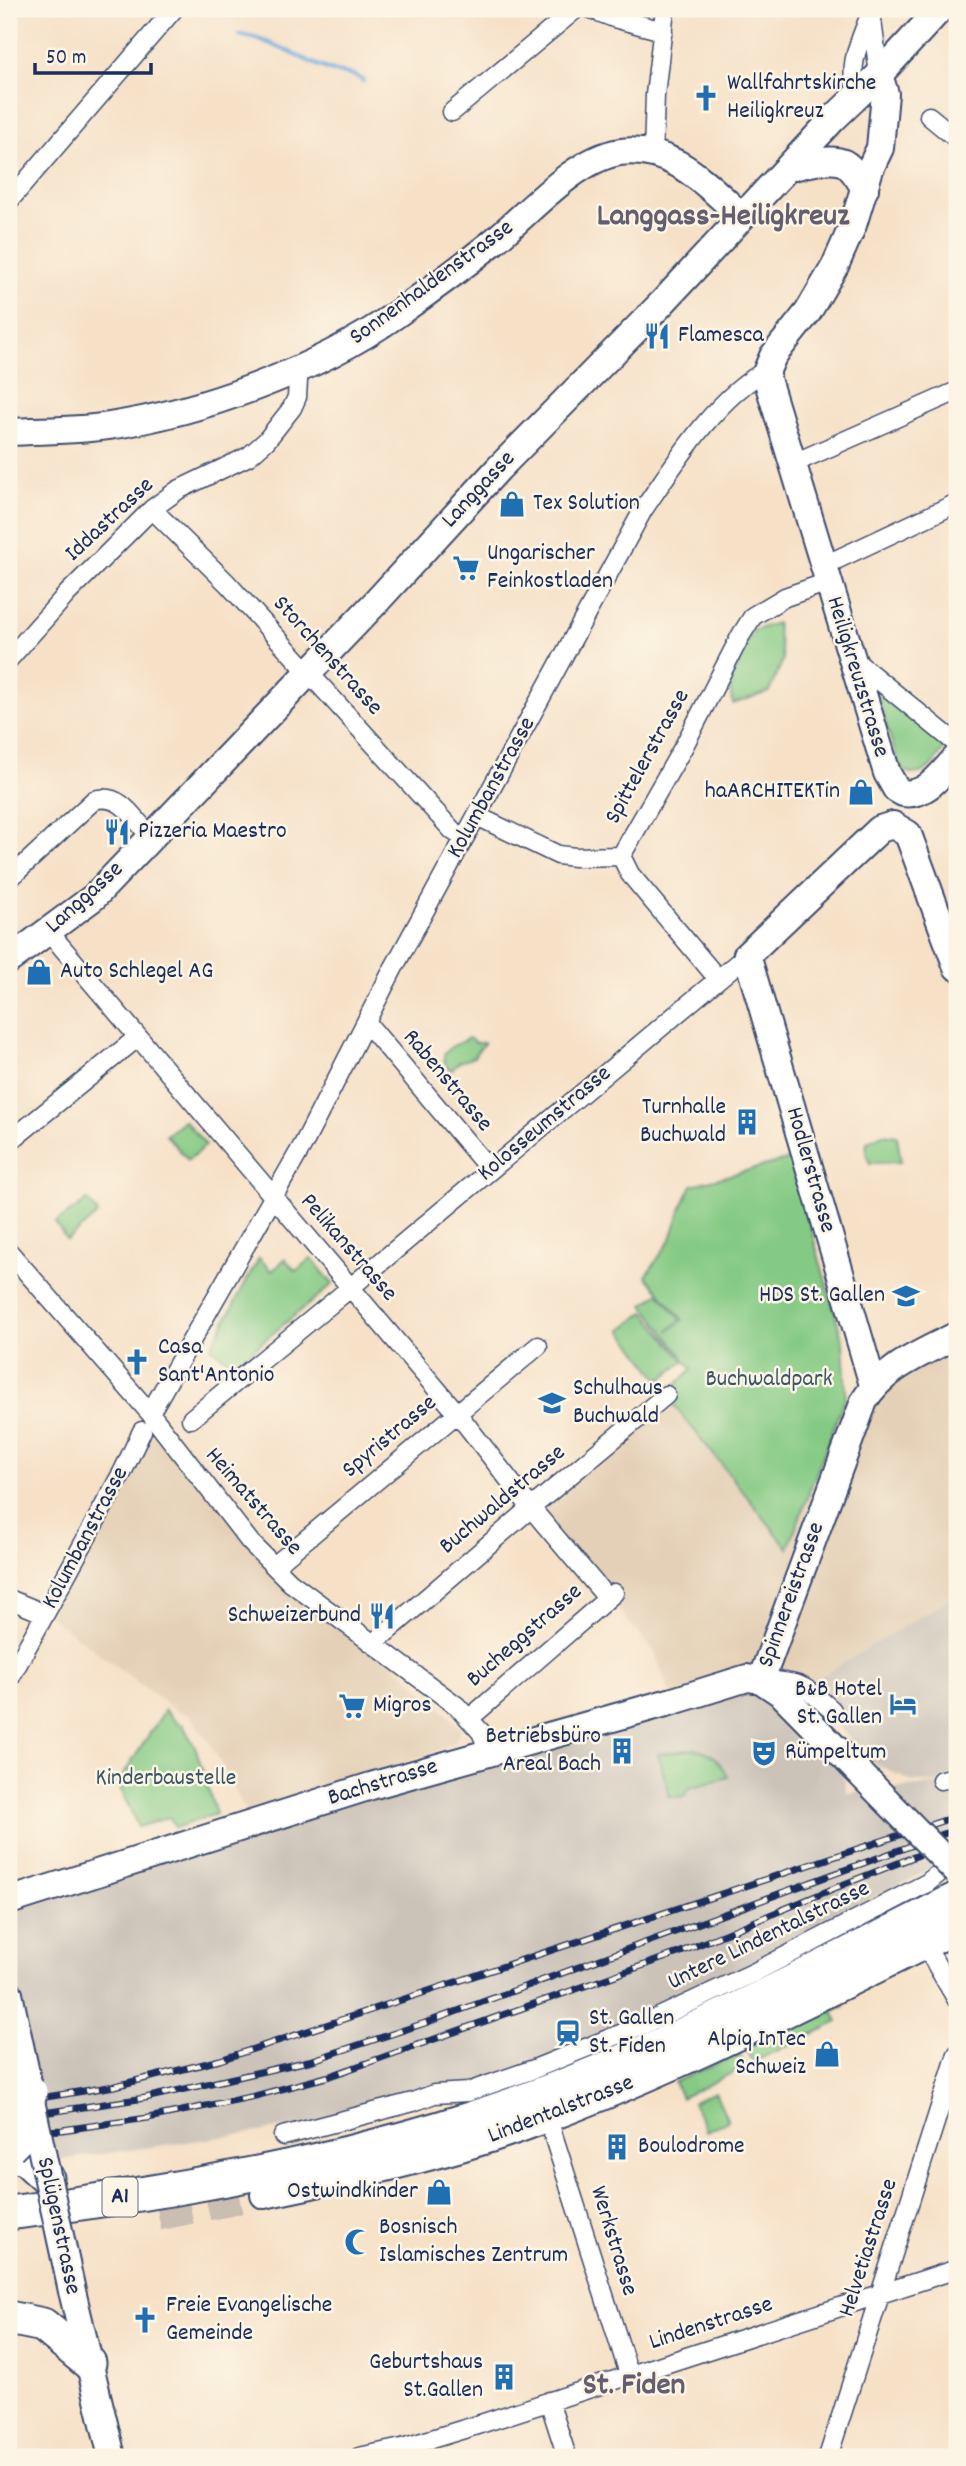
<svg xmlns="http://www.w3.org/2000/svg" width="966" height="2466" font-family="Dekko,sans-serif">
<rect width="100%" height="100%" fill="#fcf5e5"/>
<filter id="ink" filterUnits="userSpaceOnUse"><feTurbulence type="fractalNoise" baseFrequency=".0143" numOctaves="2"/><feDisplacementMap in="SourceGraphic" scale="14" xChannelSelector="R" yChannelSelector="G"/><feConvolveMatrix kernelMatrix="1 2 1 2 8 2 1 2 1" color-interpolation-filters="sRGB"/></filter>
<filter id="wash" filterUnits="userSpaceOnUse"><feTurbulence type="fractalNoise" baseFrequency=".00686" numOctaves="4" result="noise"/><feDisplacementMap in="SourceGraphic" scale="28" xChannelSelector="R" yChannelSelector="G"/><feGaussianBlur stdDeviation="1.57" result="paint"/><feColorMatrix in="noise" values="0 0 0 0 0 0 0 0 0 0 0 0 0 0 0 0 0 1.4 0 .05"/><feComposite in="paint" operator="in"/></filter>
<g filter="url(#wash)">
<rect width="100%" height="100%" fill="#f6e1c7"/>
<path fill="#e4d0b6" d="M957,1335v259l-152,92 -132,15 -19,-50 -123,-143 135,-113 44,58 78,95 20,-54 24,-7 41,-102z
M150,1413l100,130 124,100 81,79 5,8 -5,13 -203,80 -42,-80 -21,-29 -13,-3 -128,-96z"/>
<path fill="#cbc2b8" fill-rule="evenodd" d="M957,1594v263l-124,60 -134,76 -181,80 -197,50 -312,44v-266l738,-223 58,8zM764,1681l42,13 67,68 39,20h44l-109,11 -8,-41z"/>
<path fill="#85ca84" stroke="#507c71" stroke-width="2" d="M776,623l7,37 -14,32 -36,12 -4,-21 23,-52z
M874,686l40,30 32,30c-12,16 -21,36 -43,24l-5,-8z
M469,1038l7,5h8c-2,5 -8,7 -10,14l-15,5 -7,8 -4,-2 -4,-7v-6l7,-8z
M184,1120l22,25 -18,15 -22,-25z
M882,1134l15,2 4,26 -31,1 -4,-9 1,-12z
M791,1159l52,183 3,53 -58,153 -122,-153 26,-26 -48,-64 15,-12 22,27 -13,11 15,-11 -37,-44 25,-37 10,-31 11,-23z
M88,1200l10,14 -31,26 -12,-17z
M259,1258l13,13 13,-12 11,12 15,-13 22,26 -99,81 -23,-18z
M645,1312l39,49 -24,19 -39,-50z
M165,1710l12,13 6,2 13,24 20,65 -41,14 -5,-11 -32,10 -20,-44z
M694,1749c19,2 25,11 34,28l-39,11 -5,8 -14,1 -12,-43z
M841,2002l3,4 -11,5 5,11 -85,40 -7,-13z
M739,2054l7,12 -65,32 -7,-16z
M715,2092l13,29 -22,10 -13,-29z"/>
<g fill="none" stroke-linecap="round" stroke-linejoin="round">
<path stroke="#71abe1" stroke-width="4.5" d="M240,35c36,6 60,25 93,36 11,4 21,1 30,10"/>
</g>
</g>
<g filter="url(#ink)">
<g fill="none" stroke-linecap="round" stroke-linejoin="round">
<path stroke="#cabdb2" stroke-width="33" stroke-dasharray="33 17" stroke-linecap="butt" d="M158,2214l138,-28"/>
<g stroke="#3c4a6e" stroke-width="21">
<path id="street" d="M591,9l23,9 49,13
M871,12l8,63
M858,94c-13,-29 5,-58 14,-85
M452,112l124,-103
M929,116l28,23
M653,153l2,-58 10,-86
M9,201l165,-192
M794,463l163,-72
M152,509l75,74 226,248 11,7
M823,566l134,-63
M9,659l58,-65 85,-85 26,-19 71,-34 17,-15 26,-33 5,-11 1,-16 -5,-9
M854,660l103,84
M477,816l81,39 17,2 46,-1
M9,879l85,-79c27,-8 40,19 56,36
M49,932l408,481 74,95 76,90
M718,979l-88,-105 -9,-18 63,-110 57,-111 12,-19 32,-19 43,-15
M366,1022l124,148
M9,1142l128,-104
M9,1252l141,161 100,129 40,40 167,124 24,26 8,19
M150,1413l154,-270 89,-174 250,-459c32,-47 73,-113 124,-140
M191,1419l147,-121 409,-343
M274,1566l264,-220
M9,1599l36,15
M374,1643l164,-141 128,-107
M9,1680l114,-209 19,-40
M765,1680c39,3 38,5 67,30
M470,1718l144,-125
M941,1780l16,-3
M925,1945l32,55
M548,2119l82,258
M283,2136l130,-34 21,-8 34,-2 66,-23 106,-43 113,-53 174,-90 23,-19
M549,2401l18,56
M359,2457l43,-9 69,-21 486,-158
M828,2457l129,-403"/>
</g>
<g stroke="#3c4a6e" stroke-width="30">
<path id="secondary" d="M879,75l6,19 -5,54 -10,21 -17,56 -18,41 -27,46 -35,44 -6,14v9l120,394 9,16 7,4
M788,168c16,-3 41,-12 56,-5 9,5 16,18 21,26
M9,432c33,-2 67,-1 100,-6 93,-14 208,-56 285,-110 33,-23 67,-48 98,-73 36,-29 82,-84 128,-91 53,-7 86,33 122,64
M903,793c24,4 39,-21 54,-36
M893,825l15,9 49,133
M9,960l85,-63 283,-296 122,-133 163,-165 171,-184 46,-44 61,-66
M873,1385l-126,-430 133,-126 13,-4
M761,1680l103,-279c20,-34 59,-48 93,-66
M9,1901l362,-115 302,-85 74,-23 14,2 21,14 57,58
M9,1994l21,98
M264,2195c93,-19 196,-42 285,-77 140,-53 274,-123 408,-188
M72,2291l40,166"/>
</g>
<g stroke="#3c4a6e" stroke-width="37">
<path id="highway" d="M9,2156l15,1 23,21
M9,2213c184,-24 372,-57 546,-124 138,-53 270,-124 402,-190
M9,2318l34,7 46,38"/>
</g>
<use href="#street" stroke="#fff" stroke-width="18"/>
<use href="#secondary" stroke="#fff" stroke-width="26"/>
<use href="#highway" stroke="#fff" stroke-width="33"/>
<g stroke="#1b2f5e" stroke-width="7">
<path id="rail" d="M9,2103l106,-17 105,-26 737,-244
M9,2118l136,-20 168,-38 112,-37 532,-194
M9,2133l53,-3 86,-12 107,-22 75,-20 351,-124 166,-69 110,-43"/>
</g>
<use href="#rail" stroke="#fcf5e5" stroke-width="4.5" stroke-dasharray="13" stroke-linecap="butt"/>
<g stroke="#3c4a6e" stroke-width="30" stroke-linecap="butt">
<path id="secondary-bridge" d="M839,1752l118,120
M31,2101l41,190"/>
</g>
<g stroke="#3c4a6e" stroke-width="37" stroke-linecap="butt">
<path id="highway-bridge" d="M9,2147l11,-11 10,-44"/>
</g>
<use href="#secondary-bridge" stroke="#fff" stroke-width="26"/>
<use href="#highway-bridge" stroke="#fff" stroke-width="33"/>
</g>
</g>
<defs>
<g id="church-bare" transform="scale(2.1)"><path d="M-1.2-6h2.4v3.5h3.3v2.4h-3.3V6h-2.4V-.1h-3.3v-2.4h3.3Z" fill="#1f6fb2" stroke="#fcf5e5" stroke-width="2.5" paint-order="stroke"/></g>
<g id="restaurant-bare" transform="scale(2.1)"><path d="M-5-6h1v4h1v-4h1v4h1v-4h1v5L-1.5 .5V6h-2V.5L-5-1ZM5-6V6H3V1.5H1.5Q1.5-4 5-6Z" fill="#1f6fb2" stroke="#fcf5e5" stroke-width="2.5" paint-order="stroke"/></g>
<g id="shop-bare" transform="scale(2.1)"><path d="M-5-2.5h2.3a2.7 3.5 0 0 1 5.4 0H5L5.5 6h-11ZM-1.5-2.5h3a1.5 2.3 0 0 0-3 0Z" fill="#1f6fb2" stroke="#fcf5e5" stroke-width="2.5" paint-order="stroke"/></g>
<g id="supermarket-bare" transform="scale(2.1)"><path d="M-6-5.5h2.5l.6 2H6L4.5 2H-2.5L-4.4-4H-6ZM-1.5 3.2a1.3 1.3 0 1 0 .1 0ZM3 3.2a1.3 1.3 0 1 0 .1 0Z" fill="#1f6fb2" stroke="#fcf5e5" stroke-width="2.5" paint-order="stroke"/></g>
<g id="building-bare" transform="scale(2.1)"><path d="M-4-6H4V6H1V3H-1V6H-4ZM-2.5-4.3h1.7v1.8h-1.7ZM.8-4.3h1.7v1.8H.8ZM-2.5-1h1.7V.8h-1.7ZM.8-1h1.7V.8H.8Z" fill="#1f6fb2" stroke="#fcf5e5" stroke-width="2.5" paint-order="stroke"/></g>
<g id="school-bare" transform="scale(2.1)"><path d="M0-5L7-2L0 1L-7-2ZM-4 1L0 2.5L4 1V4Q0 6-4 4Z" fill="#1f6fb2" stroke="#fcf5e5" stroke-width="2.5" paint-order="stroke"/></g>
<g id="hotel-bare" transform="scale(2.1)"><path d="M-6-4.5h1.5V1H6V5H4.5V3h-9V5H-6ZM-4 0a1.8 1.8 0 1 1 3.6 0ZM.5 0V-2.5h3Q6-2.5 6 0Z" fill="#1f6fb2" stroke="#fcf5e5" stroke-width="2.5" paint-order="stroke"/></g>
<g id="theatre-bare" transform="scale(2.1)"><path d="M-5-5.5Q0-4 5-5.5V0Q5 5 0 6Q-5 5-5 0ZM-3.3-2.5H-1v1.5H-3.3ZM1-2.5H3.3v1.5H1ZM-2.8 1Q0 5.5 2.8 1Z" fill="#1f6fb2" stroke="#fcf5e5" stroke-width="2.5" paint-order="stroke"/></g>
<g id="station-bare" transform="scale(2.1)"><path d="M-3-6H3Q5-6 5-4V2Q5 4 3 4L4.5 6H3L1.5 4h-3L-3 6H-4.5L-3 4Q-5 4-5 2V-4Q-5-6-3-6ZM-3.5-4v3h7v-3ZM-3.5 1v1.5H-2V1ZM2 1v1.5H3.5V1Z" fill="#1f6fb2" stroke="#fcf5e5" stroke-width="2.5" paint-order="stroke"/></g>
<g id="mosque-bare" transform="scale(2.1)"><path d="M3.5-4.9A6 6 0 1 0 3.5 4.9A5 5 0 1 1 3.5-4.9Z" fill="#1f6fb2" stroke="#fcf5e5" stroke-width="2.5" paint-order="stroke"/></g>
</defs>
<g fill-rule="evenodd">
<use href="#church-bare" x="706" y="98"/>
<use href="#restaurant-bare" x="657" y="336"/>
<use href="#shop-bare" x="512" y="504"/>
<use href="#supermarket-bare" x="466" y="568"/>
<use href="#shop-bare" x="861" y="792"/>
<use href="#restaurant-bare" x="117" y="832"/>
<use href="#shop-bare" x="39" y="972"/>
<use href="#building-bare" x="747" y="1122"/>
<use href="#school-bare" x="906" y="1296"/>
<use href="#church-bare" x="137" y="1362"/>
<use href="#school-bare" x="552" y="1403"/>
<use href="#restaurant-bare" x="382" y="1616"/>
<use href="#hotel-bare" x="903" y="1704"/>
<use href="#supermarket-bare" x="352" y="1706"/>
<use href="#building-bare" x="622" y="1751"/>
<use href="#theatre-bare" x="764" y="1753"/>
<use href="#station-bare" x="568" y="2033"/>
<use href="#shop-bare" x="827" y="2054"/>
<use href="#building-bare" x="617" y="2147"/>
<use href="#shop-bare" x="439" y="2192"/>
<use href="#mosque-bare" x="358" y="2242"/>
<use href="#church-bare" x="145" y="2320"/>
<use href="#building-bare" x="504" y="2377"/>
</g>
<g text-anchor="middle" dominant-baseline="central" stroke-width="5" stroke-linejoin="round" paint-order="stroke">
<rect fill="#fcf5e5" stroke="#5e6a86" stroke-width="2" x="102.5" y="2177.5" width="35" height="39" rx="5"/>
<g font-size="23" font-weight="bold" fill="#1b2f5e">
<text x="120" y="2197">A1</text>
</g>
<g font-size="24" fill="#1b2f5e" stroke="#fcf5e5" text-anchor="start">
<text x="727" y="84">Wallfahrtskirche<tspan x="727" dy="28">Heiligkreuz</tspan></text>
<text x="678" y="336">Flamesca</text>
<text x="533" y="504">Tex Solution</text>
<text x="487" y="554">Ungarischer<tspan x="487" dy="28">Feinkostladen</tspan></text>
<text x="840" y="792" text-anchor="end">haARCHITEKTin</text>
<text x="138" y="832">Pizzeria Maestro</text>
<text x="60" y="972">Auto Schlegel AG</text>
<text x="726" y="1108" text-anchor="end">Turnhalle<tspan x="726" dy="28">Buchwald</tspan></text>
<text x="885" y="1296" text-anchor="end">HDS St. Gallen</text>
<text x="158" y="1348">Casa<tspan x="158" dy="28">Sant'Antonio</tspan></text>
<text x="573" y="1389">Schulhaus<tspan x="573" dy="28">Buchwald</tspan></text>
<text x="361" y="1616" text-anchor="end">Schweizerbund</text>
<text x="882" y="1690" text-anchor="end">B&amp;B Hotel<tspan x="882" dy="28">St. Gallen</tspan></text>
<text x="373" y="1706">Migros</text>
<text x="601" y="1737" text-anchor="end">Betriebsbüro<tspan x="601" dy="28">Areal Bach</tspan></text>
<text x="785" y="1753">Rümpeltum</text>
<text x="589" y="2019">St. Gallen<tspan x="589" dy="28">St. Fiden</tspan></text>
<text x="806" y="2040" text-anchor="end">Alpiq InTec<tspan x="806" dy="28">Schweiz</tspan></text>
<text x="638" y="2147">Boulodrome</text>
<text x="418" y="2192" text-anchor="end">Ostwindkinder</text>
<text x="379" y="2228">Bosnisch<tspan x="379" dy="28">Islamisches Zentrum</tspan></text>
<text x="166" y="2306">Freie Evangelische<tspan x="166" dy="28">Gemeinde</tspan></text>
<text x="483" y="2363" text-anchor="end">Geburtshaus<tspan x="483" dy="28">St.Gallen</tspan></text>
</g>
<g font-size="24" fill="#1b2f5e" stroke="#fcf5e5">
<text transform="translate(432 283) rotate(-36)">Sonnenhaldenstrasse</text>
<text transform="translate(479 490) rotate(-47)">Langgasse</text>
<text transform="translate(110 520) rotate(-43)">Iddastrasse</text>
<text transform="translate(327 656) rotate(48)">Storchenstrasse</text>
<text transform="translate(857 677) rotate(73)">Heiligkreuzstrasse</text>
<text transform="translate(648 757) rotate(-61)">Spittelerstrasse</text>
<text transform="translate(492 788) rotate(-61)">Kolumbanstrasse</text>
<text transform="translate(85 898) rotate(-42)">Langgasse</text>
<text transform="translate(447 1081) rotate(50)">Rabenstrasse</text>
<text transform="translate(545 1124) rotate(-40)">Kolosseumstrasse</text>
<text transform="translate(810 1170) rotate(74)">Hodlerstrasse</text>
<text transform="translate(348 1248) rotate(49)">Pelikanstrasse</text>
<text transform="translate(390 1437) rotate(-40)">Spyristrasse</text>
<text transform="translate(503 1500) rotate(-40)">Buchwaldstrasse</text>
<text transform="translate(253 1502) rotate(49)">Heimatstrasse</text>
<text transform="translate(86 1538) rotate(-62)">Kolumbanstrasse</text>
<text transform="translate(792 1595) rotate(-70)">Spinnereistrasse</text>
<text transform="translate(525 1636) rotate(-41)">Bucheggstrasse</text>
<text transform="translate(383 1783) rotate(-17)">Bachstrasse</text>
<text transform="translate(769 1936) rotate(-26)">Untere Lindentalstrasse</text>
<text transform="translate(561 2110) rotate(-21)">Lindentalstrasse</text>
<text transform="translate(58 2226) rotate(78)">Splügenstrasse</text>
<text transform="translate(613 2241) rotate(73)">Werkstrasse</text>
<text transform="translate(869 2248) rotate(-72)">Helvetiastrasse</text>
<text transform="translate(711 2324) rotate(-18)">Lindenstrasse</text>
</g>
<g font-size="24" fill="#365668" stroke="#fcf5e5">
<text x="769" y="1380">Buchwaldpark</text>
<text x="166" y="1779">Kinderbaustelle</text>
</g>
<g font-size="32" font-weight="bold" fill="#645e71" stroke="#fcf5e5">
<text x="723" y="218">Langgass-Heiligkreuz</text>
<text x="634" y="2387">St. Fiden</text>
</g>
</g>
<rect width="966" height="2466" fill="none" stroke="#fcf5e5" stroke-width="35"/>
<path d="M35 63v10h116v-10" fill="none" stroke="#1b2f5e" stroke-width="3.5"/>
<text x="46" y="63" font-size="21" fill="#1b2f5e" stroke="#fcf5e5" stroke-width="5" paint-order="stroke">50 m</text>
</svg>
